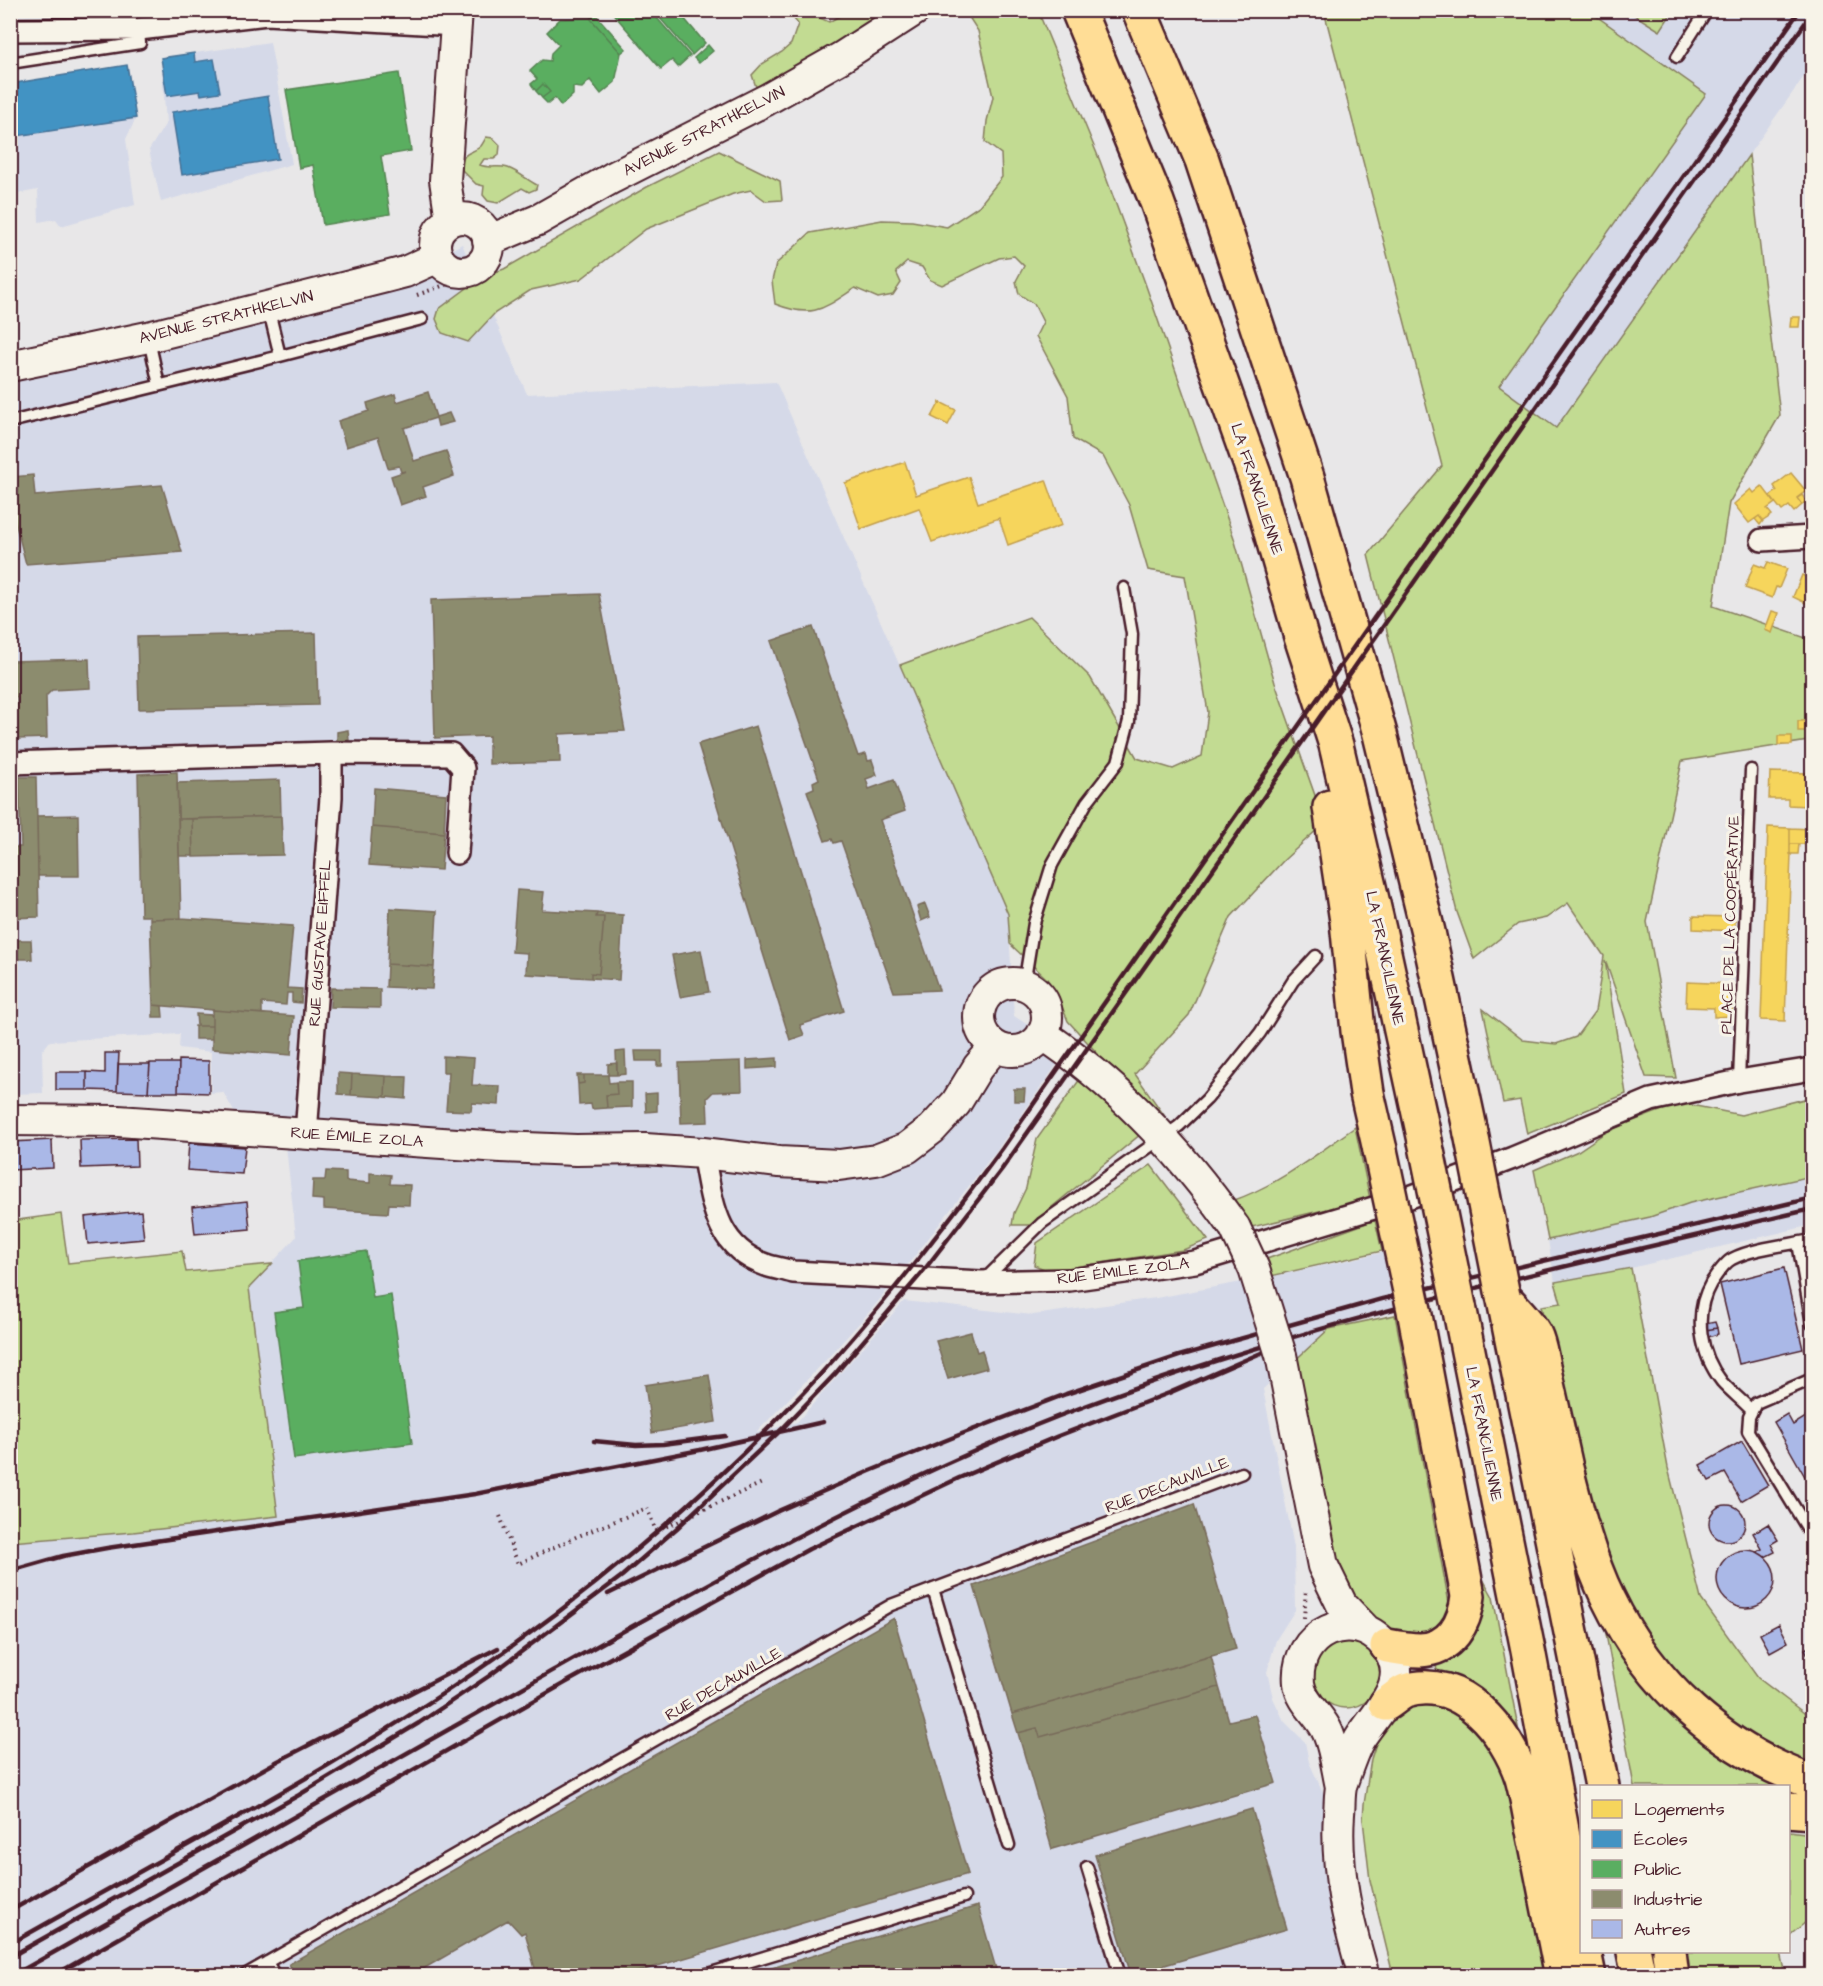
<svg xmlns="http://www.w3.org/2000/svg" width="1823" height="1986" font-family="'Architects Daughter',sans-serif">
<rect width="100%" height="100%" fill="#e8e7e8"/>
<filter id="ink" filterUnits="userSpaceOnUse"><feTurbulence type="fractalNoise" baseFrequency=".0167" numOctaves="2"/><feDisplacementMap in="SourceGraphic" scale="12" xChannelSelector="R" yChannelSelector="G"/><feConvolveMatrix kernelMatrix="1 2 1 2 8 2 1 2 1" color-interpolation-filters="sRGB"/></filter>
<g filter="url(#ink)">
<path fill="#d5d9e8" d="M1589,11h223v54l-256,363 -57,-42 207,-292z
M270,42l22,122 -131,38 -12,-52 17,-27 -5,-65z
M128,65l8,53 -10,21 9,66 -74,21 -5,-7 -17,3 -1,-32 -27,5v-111z
M462,244l65,150 249,-12 232,532 6,102 53,34 -68,97 -85,110 -42,52 -47,52 -69,72 41,-11 107,-121 129,14 123,-17 133,-25 124,-27 12,58 -96,25 -66,60 31,158 1,63 -19,30 -9,32 6,26 11,23 21,21 4,20 29,63 26,150h-1353v-433l122,-10 145,-16 -29,-228 47,-51 -13,-118 -46,-2 -14,-25 -12,1v-41l-32,-4 1,-14 -130,7 -8,10 1,42 -32,1v-728l427,-109z
M1812,1176v49l-181,43 -76,14 -7,-42 102,-23 40,-14z"/>
<path fill="#c2db92" stroke="#867d5e" stroke-width="1.5" d="M788,11h30l2,7 9,4 20,-11h42l-18,13 -117,63 -4,-12 10,-11 20,-12 9,-8 7,-20z
M965,11h73l62,150 45,122 89,255 41,145 42,118 3,26 -36,33 -53,57 -42,98 -54,59 29,41 -134,110h-18l2,-12 12,-25 11,-49 61,-85 -30,-33 -10,-24 -11,-18 -37,-35 -2,-30 -108,-249 129,-48 61,60 47,81 36,11 29,-13 6,-44 -23,-136 -37,-6 -19,-65 -26,-49 -30,-17 -5,-43 -32,-60 7,-14 -9,-18 -15,-10 -3,-13 8,-15 -10,-10 -15,2 -57,27 -12,-5 -8,-13 -15,-5 -11,10 5,11 -8,12 -15,3 -23,-10c-32,21 -41,31 -80,16l-3,-23 4,-17 34,-31 72,-13 30,1 35,6 32,-21 23,-29 -1,-23 -16,-12 2,-21 6,-24 -15,-66z
M1324,11h265l117,83 -207,292 57,42 193,-273 31,260 -51,88 -16,103 93,32 2,103 -126,20 -35,161 29,156 -30,-1 -41,-117 21,134 -99,40 -7,-34 -17,3 -20,-94 40,31 33,4 20,-7 19,-26 9,-55 -36,-53 -22,15 -28,6 -44,35 -17,-47 -89,-357 74,-89z
M1628,11h45l-13,20z
M486,137l7,1 7,7 -1,10 -5,4h-10l-4,6c9,4 19,0 28,3 11,4 19,12 29,17l-1,4 -7,3 -7,-4 -24,15 -10,-2 -5,-6 1,-9 -8,-2 -14,-14c-1,-21 10,-15 19,-24 2,-3 4,-6 5,-9z
M719,151l61,30 2,19 -16,1 -15,-11 -18,4 -87,35 -65,50 -50,11 -36,23 -27,29 -26,-9 -6,-14 3,-10 43,-32 22,-8 143,-82z
M1812,1097v79l-122,27 -40,14 -102,23 -14,-70 44,-19 31,-21 72,-27 60,12z
M1355,1127l15,72 -118,28 -20,-26c46,-16 84,-46 123,-74z
M1151,1165l57,75 -25,10 -133,21 -16,-6 3,-22z
M61,1214l7,49 114,-12 4,21 86,-8 -23,24 29,228 -145,16 -122,10v-321z
M1375,1220l7,31 -111,25 -7,-16z
M1631,1268l37,200 33,131 57,79 54,41v52l-8,-3 -101,-63 -37,-38 -57,-95 -20,-59 -48,-207 20,-3 -6,-21z
M1395,1315l55,293 -9,16 -13,12 -37,-5 -35,-26 -17,-40 -49,-200 39,-36z
M1483,1579l10,18 25,130 -14,-16 -14,-11 -52,-21 -3,-21 45,-70z
M1601,1607l43,67 168,121 -23,3 -1,-12h-154z
M1312 1674a34 34 0 1 1 68 0a34 34 0 1 1-68 0Z
M1423,1701l21,5 26,15 28,31 11,38 37,185h-153l-23,-95 -7,-60 1,-16 7,-45 10,-31 24,-21z
M1789,1831l23,3v83l-23,19z
M1681,1952h99l5,23h-102z"/>
<path fill="#f6d55c" stroke="#c29e4d" stroke-width="1.5" d="M1791,317h9l-1,10h-9z
M940,402l16,8 -8,15 -16,-8z
M905,462l11,33 53,-18 9,26 68,-23 16,45 -54,20 -9,-27 -67,24 -13,-34 -58,21 -16,-46z
M1791,473l15,18 -9,7 5,7 -8,7 -5,-6 -7,5 -12,-15 7,-5 -3,-5z
M1762,486l13,17 -8,6 5,6 -9,6 -4,-5 -10,7 -15,-19 17,-15 3,4z
M1802,495l4,6 -4,4 -5,-7z
M1759,516l4,5 -3,4 -5,-6z
M1768,562l19,7 -8,19 -3,-1 -4,11 -27,-10 9,-24 11,4z
M1802,575l10,4v27l-19,-9z
M1772,611l7,2 -7,20 -7,-3z
M1798,721h10v10h-10z
M1778,736h14v9h-14z
M1770,772l39,1 -2,33 -19,-1v-6h-19z
M1768,827l22,1v26h1l-6,167 -24,-1z
M1790,828l22,1v15h-22z
M1790,844h9l-1,10h-8z
M1693,916l42,1v14l-42,-2z
M1687,982l46,2 -1,32 -18,1v-9l-28,-1z"/>
<path fill="#4393c3" stroke="#457095" stroke-width="1.5" d="M194,53l1,9 19,-3 6,33 -19,3 -1,-4 -33,5 -6,-38z
M127,65l9,53 -126,19v-53z
M268,96l10,63 -96,16 -10,-63z"/>
<path fill="#5aae61" stroke="#558351" stroke-width="1.5" d="M610,10h40l40,46 -12,11 -6,-7 -11,9z
M653,10h24l28,33 -13,12z
M595,14l31,35 -5,4 -31,-35z
M590,18l31,35 -6,29 -14,12 -11,-14 -8,8 -9,-1v8l-12,11 -6,-8 -7,6 -6,-6 8,-6 -7,-8 -7,7 -5,-7 6,-5 -7,-8 12,-11 8,1 1,-8 8,-8 -12,-13 13,-13z
M708,45l5,6 -14,12 -5,-5z
M399,73l12,78 -30,5 9,58 -67,11 -10,-60 -14,3 -13,-78z
M543,84l7,8 -8,6 -6,-7z
M366,1251l7,47 18,-3 21,148 -118,16 -20,-147 30,-4 -6,-47z"/>
<path fill="#8c8c6e" stroke="#786b5a" stroke-width="1.5" d="M428,392l8,25 13,-4 4,9 -15,4 -2,-8 -32,10 10,33 32,-10 8,25 -31,11 3,9 -26,9 -9,-29 15,-5 -5,1 -2,-6 -11,2 -10,-31 -32,10 -8,-26 31,-10 -2,-8 28,-9 2,8z
M33,475l2,21 127,-11 20,67 -156,12 -16,-62 5,-1 -2,-24z
M599,594l26,137 -66,3 1,28 -71,2v-28l-54,2 -4,-138z
M813,627l45,129 8,-2 2,7 4,-1 5,15 -11,4 3,10 25,-9 11,31 -25,9 59,170 -45,2 -53,-151 -7,2 -2,-4 -7,2 -18,-50 7,-3 -1,-6 6,-3 -48,-138z
M316,633l2,72 -179,4 -2,-72z
M89,659l1,29 -38,2 -6,6 1,42 -29,1 -1,-41 -7,-7v-30z
M756,726l88,285 -44,14 4,10 -14,5 -92,-296z
M348,730l1,10 -12,1v-9z
M177,772l4,146 -31,1v-3h-9l-3,-142z
M19,777h17l3,140 -29,1v-71h11z
M280,780l1,36 -103,3 -1,-36z
M374,788l72,6 -2,39 -72,-6z
M78,815l1,61h-41l-1,-60z
M281,816l2,39 -90,2 -1,-38z
M178,819h14l1,37h-14z
M372,827l72,6 -3,37 -72,-5z
M517,890l27,2 -2,18 55,3 -1,4h8l-5,57 -8,-1v5l-65,-4 1,-21 -15,-1z
M925,904l5,13 -9,4 -4,-14z
M390,908l47,3 -3,56 -47,-3z
M597,913l26,2 -4,65 -28,-2v-5l8,1 5,-57h-8z
M181,918l112,8 -6,62 15,1 -1,14 -9,-1v-9h-5l-1,12 -24,-2v11l-109,-9 -3,-86z
M10,940h21l1,19h-22z
M701,950l8,42 -29,5 -8,-42z
M387,964l47,3 -2,22 -46,-2z
M331,988l49,1v19l-50,-1z
M153,1005l9,1 1,11h-10z
M212,1010l82,6 -3,39 -79,-6z
M196,1014l16,1v11h-15z
M195,1026h17v13h-17z
M625,1051l1,23 -9,1 -1,-23z
M635,1051h27v15h-5v-5h-21z
M443,1056l31,2 -2,27 28,1 -1,19 -27,-2 -1,8 -25,-1 3,-38h-6z
M777,1058v9l-30,2v-9z
M741,1061l1,30 -29,1 -6,6 1,24 -27,1 -2,-60z
M617,1063v12h-9v-11z
M338,1073l14,1 -1,21 -13,-1z
M352,1074l34,2 -1,21 -34,-2z
M577,1075h7v8l-6,1z
M584,1075h24l1,8 7,-1 1,12 -11,1 1,13 -15,1 -1,-5 -12,1 -1,-21 6,-1z
M386,1076l21,1 -1,22 -21,-2z
M616,1082h16v25l-25,1 -1,-13 11,-1z
M1014,1089h11l-1,12h-10z
M657,1093v18l-11,1 -1,-18z
M326,1171l20,1v9l24,2v-10l21,2 -1,9 20,1 -1,20 -20,-1 -1,9 -64,-4v-9l-12,-1 1,-19h12z
M971,1332l6,20 5,-2 5,18 -39,11 -12,-38z
M709,1375l7,47 -64,11 -7,-48z
M1194,1504l42,145 -224,65 -38,-128z
M894,1618l74,256 -344,102h-87l-12,-44 -4,2 -13,-14 -97,56h-115l-7,-12z
M1211,1656l8,31 -179,50 -3,-9 -19,5 -6,-19z
M1219,1687l10,34 26,-6 21,68 -224,66 -34,-116 19,-5 3,9z
M1252,1809l35,120 -156,46 -36,-120z
M978,1906l20,70h-253z"/>
<path fill="#aab8e7" stroke="#4a1f2b" stroke-width="1.5" d="M105,1053h14l-2,38 -30,-1v-18l18,1z
M179,1060l30,1v32l-31,-1z
M150,1063h29l-1,29h-30z
M118,1064h32l-2,28 -31,-1z
M56,1072h31v18h-31z
M136,1139l1,27 -56,2 -1,-28z
M52,1140l1,28 -43,2v-28z
M189,1143l56,4 -3,27 -55,-4z
M247,1201l3,28 -55,5 -3,-27z
M141,1211l3,28 -56,5 -3,-27z
M1784,1268l19,81 -64,15 -19,-80z
M1715,1322l2,6 -11,2 -1,-6z
M1717,1328l1,6 -10,3 -2,-7z
M1812,1413v76l-38,-67 13,-8 6,11z
M1742,1441l26,44 -27,16 -16,-28 -16,8 -9,-16z
M1709 1523a18 18 0 1 1 36 0a18 18 0 1 1-36 0Z
M1768,1524l10,16 -7,4 4,8 -10,5 -8,-5 5,-3 -9,-16z
M1717 1579a29 29 0 1 1 58 0a29 29 0 1 1-58 0Z
M1779,1624l9,18 -18,10 -10,-18z
M1812,1645v18l-7,-14z"/>
<g fill="none" stroke-linecap="round" stroke-linejoin="round">
<g stroke="#4a1f2b" stroke-width="15">
<path id="lane" d="M1677,57l30,-47
M10,63l130,-20 -1,-14
M268,307l12,49
M149,340l10,45
M10,422l270,-66 142,-37
M1024,985l10,-62 18,-58 35,-63 31,-40 11,-41 3,-87 -8,-46
M1739,1081l12,-311
M1798,1243l14,81
M984,1280l58,-57 137,-97 28,-27 53,-66 33,-52 23,-25
M1812,1379l-56,24 -7,14 -1,14 64,105
M1752,1411c-9,-10 -21,-19 -30,-29 -22,-28 -29,-68 -11,-99 5,-7 13,-20 21,-24 21,-11 56,-14 80,-19
M933,1589l76,256
M1087,1867l33,109
M267,1962l8,14
M243,1976l648,-371 351,-132
M701,1976l263,-79"/>
</g>
<g stroke="#4a1f2b" stroke-width="26">
<path id="street" d="M10,30l129,-1 128,-15 189,11
M1762,540l50,-3
M10,763l321,-10 120,1 12,14 -6,85
M306,1134l25,-337v-44
M703,1153c9,46 11,94 63,112 8,3 18,4 27,7l188,10 88,-2 126,-18 215,-65 103,-39 138,-58 88,-19 73,-12"/>
</g>
<g stroke="#4a1f2b" stroke-width="34">
<path id="secondary" d="M435 245a27 27 0 1 1 54 0a27 27 0 1 1-54 0Z
M451,220l-6,-40 12,-170
M488,241l50,-21 74,-42 154,-78 76,-43 73,-47
M10,366l138,-29 238,-60 19,-5 33,-15
M979 1017a34 34 0 1 1 68 0a34 34 0 1 1-68 0Z
M1042,1034c78,51 140,119 193,194
M10,1120l108,1 383,26 75,3 69,-1 58,4 76,9 60,3 37,-5 31,-12 25,-19 24,-26 22,-36 17,-20
M1281,1355l42,211 19,39 23,24
M1341,1787c-4,-18 -6,-37 -13,-54 -7,-18 -27,-30 -29,-50 -5,-50 53,-77 86,-38 30,35 -9,67 -26,95 -7,13 -12,29 -17,43 -3,9 -2,21 -3,31 -4,56 9,108 25,162"/>
</g>
<g stroke="#4a1f2b" stroke-width="38">
<path id="highway" d="M1078,10l79,192 99,278 45,157 35,108 44,189 45,207
M1139,10l63,150 105,317 73,257 48,198 43,201
M1330,807l17,114 11,110 9,62 13,57
M1503,1296c10,12 25,25 32,39 5,10 6,24 9,35 7,33 15,65 22,98 11,44 22,89 42,130 42,87 113,152 204,184
M1504,1300l98,486
M1459,1306l69,344 54,286
M1387,1646c11,2 22,4 33,4 31,-1 45,-27 48,-54l-54,-286
M1386,1704c6,-4 13,-10 19,-13 56,-18 102,41 117,87 6,21 9,45 14,67 9,44 17,87 26,131
M1788,1810l24,2
M1584,1952l5,24
M1634,1952l5,24
M1669,1952l3,24"/>
</g>
<path stroke="#4a1f2b" stroke-width="4" stroke-dasharray="1.5 4.5" stroke-linecap="butt" d="M417,295l31,-11 20,-13
M500,1516l18,48 58,-27 71,-29 9,23 106,-48
M1304,1618l2,-29"/>
<use href="#lane" stroke="#f7f3e8" stroke-width="10"/>
<use href="#street" stroke="#f7f3e8" stroke-width="21"/>
<use href="#secondary" stroke="#f7f3e8" stroke-width="30"/>
<use href="#highway" stroke="#ffdd96" stroke-width="33"/>
<path stroke="#4a1f2b" stroke-width="4.5" d="M594,1441l42,4 27,-1 62,-8
M10,1571l53,-15 44,-8 368,-54 225,-44 123,-28
M608,1594l170,-83 92,-40 89,-36 107,-41 113,-38 203,-57 430,-101
M10,1911l268,-150 220,-113
M10,1944c169,-96 347,-186 505,-300 103,-74 199,-158 287,-250 72,-76 137,-160 200,-245l798,-1139
M10,1957l289,-162 120,-72 70,-47 133,-100 55,-48 105,-99 53,-55 86,-100 81,-105 194,-275 616,-881
M12,1976c178,-101 356,-202 535,-302 167,-94 333,-188 512,-258 244,-95 500,-148 753,-207
M53,1976l512,-293 244,-134 150,-71 99,-42 111,-43 92,-40"/>
<g stroke="#4a1f2b" stroke-width="34" stroke-linecap="butt">
<path id="secondary-bridge" d="M1235,1228l19,41 27,86"/>
</g>
<g stroke="#4a1f2b" stroke-width="38" stroke-linecap="butt">
<path id="highway-bridge" d="M1471,1133l32,163
M1425,1141l34,165
M1380,1150l34,160"/>
</g>
<use href="#secondary-bridge" stroke="#f7f3e8" stroke-width="30"/>
<use href="#highway-bridge" stroke="#ffdd96" stroke-width="33"/>
</g>
</g>
<g text-anchor="middle" dominant-baseline="central" stroke-width="6" stroke-linejoin="round" paint-order="stroke">
<g font-size="16" fill="#4a1f2b" stroke="#f7f3e8">
<text transform="translate(704 131) rotate(-27)">AVENUE STRATHKELVIN</text>
<text transform="translate(226 317) rotate(-14)">AVENUE STRATHKELVIN</text>
<text transform="translate(1257 489) rotate(72)">LA FRANCILIENNE</text>
<text transform="translate(1730 925) rotate(-88)">PLACE DE LA COOPÉRATIVE</text>
<text transform="translate(320 943) rotate(-86)">RUE GUSTAVE EIFFEL</text>
<text transform="translate(1385 958) rotate(78)">LA FRANCILIENNE</text>
<text transform="translate(357 1137) rotate(4)">RUE ÉMILE ZOLA</text>
<text transform="translate(1123 1271) rotate(-7)">RUE ÉMILE ZOLA</text>
<text transform="translate(1484 1434) rotate(79)">LA FRANCILIENNE</text>
<text transform="translate(1167 1485) rotate(-21)">RUE DECAUVILLE</text>
<text transform="translate(723 1684) rotate(-30)">RUE DECAUVILLE</text>
</g>
</g>
<rect width="1823" height="1986" fill="none" stroke="#f7f3e8" stroke-width="36"/>
<rect x="18" y="18" width="1787" height="1950" fill="none" stroke="#4a1f2b" stroke-width="2" filter="url(#ink)"/>
<rect x="1580" y="1785" width="210" height="168" fill="#f7f3e8" stroke="#b29e9c" stroke-width="1.5"/>
<rect x="1592" y="1800" width="30" height="18" fill="#f6d55c" stroke="#b29e9c" stroke-width="1.5"/>
<text x="1634" y="1815" font-size="18" fill="#4a1f2b">Logements</text>
<rect x="1592" y="1830" width="30" height="18" fill="#4393c3" stroke="#b29e9c" stroke-width="1.5"/>
<text x="1634" y="1845" font-size="18" fill="#4a1f2b">Écoles</text>
<rect x="1592" y="1860" width="30" height="18" fill="#5aae61" stroke="#b29e9c" stroke-width="1.5"/>
<text x="1634" y="1875" font-size="18" fill="#4a1f2b">Public</text>
<rect x="1592" y="1890" width="30" height="18" fill="#8c8c6e" stroke="#b29e9c" stroke-width="1.5"/>
<text x="1634" y="1905" font-size="18" fill="#4a1f2b">Industrie</text>
<rect x="1592" y="1920" width="30" height="18" fill="#aab8e7" stroke="#b29e9c" stroke-width="1.5"/>
<text x="1634" y="1935" font-size="18" fill="#4a1f2b">Autres</text>
</svg>
